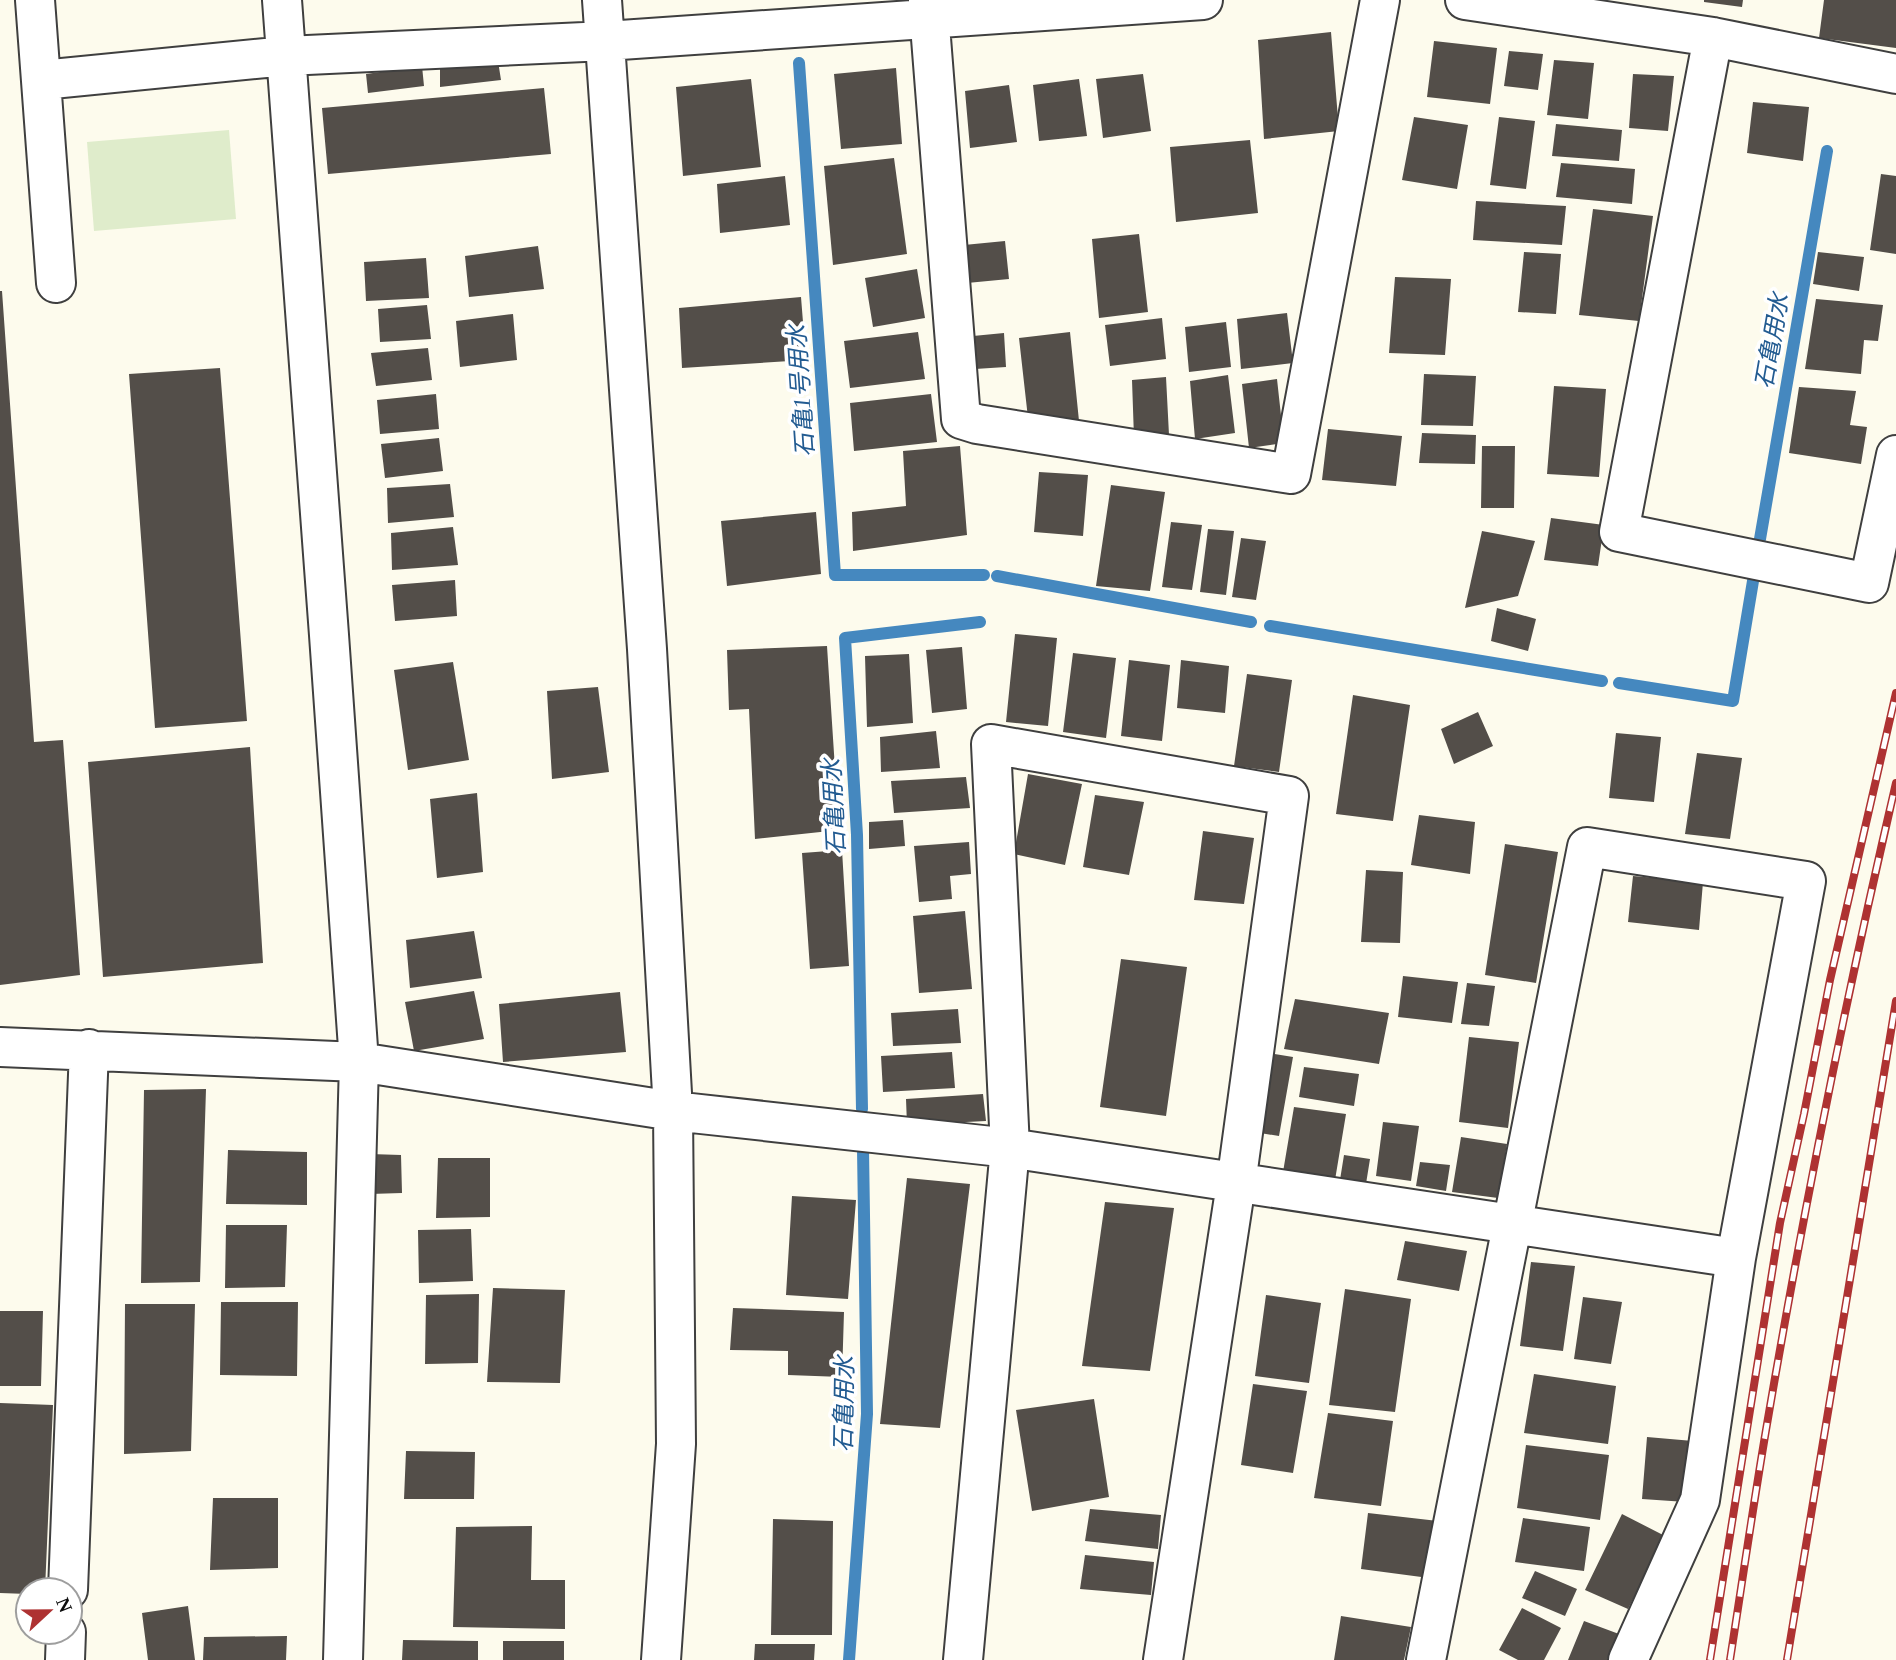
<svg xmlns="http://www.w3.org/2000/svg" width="1896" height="1660" font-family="'Times New Roman','Noto Sans JP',serif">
<rect width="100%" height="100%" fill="#fdfbed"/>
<path fill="#dfeccb" d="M229,130l7,89 -142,12 -7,-89z"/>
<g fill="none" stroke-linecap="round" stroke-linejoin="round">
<path stroke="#4588bf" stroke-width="12" d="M799,63l36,512h149
M1760,539l67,-388
M997,576l254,46
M1270,626l332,55
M1619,683l114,18 21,-126
M862,1109l-5,-274 -12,-197 135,-16
M849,1660l18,-246 -4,-265"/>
</g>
<path fill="#534e49" d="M1704,0h39l-1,7 -38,-5z
M1824,0h72v48l-77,-10z
M1331,32l8,99 -75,8 -6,-99z
M1434,41l63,7 -7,56 -63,-7z
M1509,51l34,3 -5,36 -34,-4z
M1554,60l40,3 -6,56 -41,-4z
M498,61l3,19 -61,7v-20z
M422,66l2,20 -56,7 -2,-19z
M896,68l6,76 -61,5 -7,-75z
M1143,74l8,57 -48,7 -7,-59z
M1633,74l41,2 -6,55 -39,-3z
M751,79l10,88 -78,9 -7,-89z
M1079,79l8,57 -48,5 -6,-56z
M1009,85l8,57 -47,6 -5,-57z
M544,88l7,66 -223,20 -6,-66z
M1753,102l56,5 -6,54 -56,-8z
M1414,117l54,8 -11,64 -55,-9z
M1499,117l36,4 -9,68 -36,-4z
M1556,124l66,6 -3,31 -67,-5z
M1250,140l8,73 -82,9 -6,-75z
M894,158l13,96 -74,11 -9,-99z
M1561,163l74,6 -3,35 -76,-7z
M1881,174l15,2v78l-26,-4z
M785,176l5,49 -70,8 -3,-49z
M1476,201l90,5 -4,39 -89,-5z
M1593,209l60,7 -14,105 -60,-6z
M1139,234l9,78 -49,6 -7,-79z
M1005,241l4,38 -42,4 -3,-38z
M538,246l6,43 -75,8 -4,-41z
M1524,252l37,2 -5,60 -38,-2z
M1818,252l46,5 -5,34 -46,-7z
M426,258l3,40 -63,3 -2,-39z
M917,269l8,49 -52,9 -8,-49z
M1395,277l56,2 -6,76 -56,-2z
M0,291h2l32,451 29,-2 17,235 -80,10z
M801,297l5,63 -124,8 -3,-60z
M1816,299l67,6 -5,36 -14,-1 -3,34 -56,-5z
M427,305l4,34 -51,3 -2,-33z
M1287,313l6,50 -52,6 -4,-50z
M513,314l4,46 -57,7 -4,-46z
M1162,318l4,41 -56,7 -5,-41z
M1226,322l5,45 -42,5 -4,-45z
M918,332l7,47 -75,9 -6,-47z
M1070,332l9,89 -50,6 -10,-89z
M1004,333l2,34 -31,2 -2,-33z
M428,348l4,32 -56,6 -5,-33z
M220,368l27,353 -92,7 -26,-354z
M1424,374l52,2 -3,50 -52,-1z
M1228,375l7,58 -40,6 -5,-58z
M1166,377l3,58 -35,3 -2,-58z
M1277,379l7,64 -35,5 -7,-64z
M1554,386l52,3 -7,88 -52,-3z
M1799,387l57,4 -6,34 17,2 -6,37 -72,-11z
M436,394l3,35 -59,5 -3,-34z
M931,394l6,48 -83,9 -4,-48z
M1328,429l74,7 -6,50 -74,-6z
M1422,433l54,2 -1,29 -56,-1z
M439,438l4,33 -58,7 -4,-34z
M960,446l7,89 -114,16 -1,-39 54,-6 -3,-55z
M1482,446h33l-1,62h-33z
M1039,472l49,3 -5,61 -49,-4z
M450,484l4,33 -66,6 -1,-35z
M1111,485l54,7 -15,99 -54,-5z
M816,512l5,62 -94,12 -6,-65z
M1551,518l53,7 -6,41 -54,-6z
M1171,522l31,3 -10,65 -30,-3z
M453,527l5,38 -66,5 -1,-37z
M1208,529l26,2 -8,64 -26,-3z
M1482,531l53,10 -17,55 -53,12z
M1241,538l25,3 -10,59 -24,-3z
M455,580l2,36 -62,5 -3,-36z
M1497,608l39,11 -8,32 -37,-10z
M1015,634l42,4 -9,88 -42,-4z
M827,646l12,184 -84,9 -6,-130 -20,1 -2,-60z
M962,647l5,62 -35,4 -6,-63z
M1073,653l43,5 -10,80 -43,-6z
M909,654l4,69 -46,4 -2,-71z
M1129,660l41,5 -8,76 -41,-5z
M1181,660l48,6 -4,47 -48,-5z
M453,662l16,98 -61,10 -14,-100z
M1247,674l45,6 -13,92 -45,-6z
M598,687l11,85 -57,7 -5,-88z
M1353,695l57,10 -17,116 -57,-7z
M1478,712l15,34 -39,18 -13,-35z
M936,731l4,37 -59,4 -1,-35z
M1616,733l45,4 -7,65 -45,-4z
M250,747l13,216 -160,14 -15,-215z
M1697,753l45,5 -12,81 -45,-5z
M1028,774l54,10 -17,81 -51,-11z
M966,777l4,31 -76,5 -3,-32z
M477,793l6,79 -46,6 -7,-79z
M1095,795l49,7 -15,73 -46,-8z
M1419,815l56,7 -5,52 -59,-9z
M903,820l2,26 -36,3v-27z
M1203,831l51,7 -10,66 -50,-4z
M969,842l2,32 -21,2 2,23 -33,3 -5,-56z
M1505,844l53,8 -22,131 -51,-8z
M842,850l7,116 -39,3 -8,-116z
M1366,870l37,2 -3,71 -39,-1z
M1633,876l70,6 -4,48 -71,-8z
M965,911l7,78 -53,4 -6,-77z
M474,931l8,47 -72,10 -4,-48z
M1121,959l66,8 -21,149 -66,-9z
M1403,976l55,6 -6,41 -54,-6z
M1467,983l28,3 -6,40 -28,-2z
M474,991l10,48 -70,12 -9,-49z
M620,992l6,60 -123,10 -4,-58z
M1295,999l94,14 -10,51 -95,-15z
M958,1009l3,34 -68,3 -2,-33z
M1469,1037l50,5 -11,86 -49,-6z
M952,1052l3,36 -72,4 -2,-36z
M1268,1053l25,4 -14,79 -25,-4z
M1304,1067l55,7 -5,32 -55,-9z
M206,1089l-6,193 -59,1 3,-193z
M983,1094l3,27 -79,4 -1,-26z
M1294,1107l52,7 -11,66 -52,-8z
M1383,1122l36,4 -8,55 -35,-5z
M1461,1137l46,7 -9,54 -46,-6z
M228,1150l79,2v53l-81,-1z
M370,1154l31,1 1,38 -32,1z
M1344,1155l26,4 -5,31 -26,-4z
M438,1158h52v59l-54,1z
M1420,1162l30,3 -4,26 -30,-5z
M907,1178l63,6 -30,244 -60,-4z
M792,1196l64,4 -8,99 -62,-4z
M1105,1202l69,6 -24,163 -68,-5z
M226,1225h61l-2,62 -60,1z
M471,1229l2,52 -54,2 -1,-53z
M1405,1241l62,10 -8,40 -62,-11z
M1531,1262l44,4 -12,85 -43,-5z
M493,1288l72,2 -5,93 -73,-1z
M1345,1289l66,10 -16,113 -66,-7z
M479,1294l-1,69 -53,1 1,-69z
M1266,1295l55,8 -12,80 -54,-7z
M1583,1297l39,5 -11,62 -37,-5z
M221,1302h77l-1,74 -77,-1z
M125,1304h70l-4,147 -67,3z
M733,1308l111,4 -2,65 -54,-2v-24l-58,-1z
M0,1311h43l-2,75h-41z
M1534,1374l82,12 -8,58 -84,-11z
M1253,1384l54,7 -14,82 -52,-8z
M1094,1399l15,98 -77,14 -16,-101z
M0,1403l53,2 -8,185h-17v4l-28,-1z
M1328,1413l65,8 -12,85 -67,-8z
M1647,1437l46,4 -7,61 -44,-3z
M1526,1445l83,10 -9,65 -83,-12z
M406,1451l69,1 -1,47h-70z
M213,1498h65v70l-68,2z
M1090,1509l71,6 -3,34 -73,-8z
M1368,1513l70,8 -9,57 -68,-9z
M1622,1514l43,22 -37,73 -43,-19z
M1523,1518l67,9 -6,44 -69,-9z
M773,1519l60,2 -1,114h-61z
M532,1526l-1,54h34v49l-112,-2 3,-100z
M1085,1555l69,7 -3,33 -71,-6z
M1535,1571l42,18 -12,27 -43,-18z
M188,1606l7,54h-47l-6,-47z
M1522,1608l39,20 -17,32h-26l-19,-10z
M1341,1616l70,11 -7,33h-70z
M1584,1621l35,13 -12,26h-39z
M287,1636l-1,24h-83l1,-23z
M403,1640l75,1v19h-76z
M503,1641h61v19h-61z
M755,1644h60l-1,16h-60z"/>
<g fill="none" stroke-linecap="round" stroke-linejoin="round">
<g stroke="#3f3f3f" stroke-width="42">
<path id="minor" d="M35,0l21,283
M282,0l47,635 30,427 -16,598
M602,0l45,649 26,462 3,333 -15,216
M928,0l33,419 16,5 314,50 89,-474
M1465,0l248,37 183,37
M1713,37l-94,495 250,51 27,-128
M42,80l244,-24 320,-15 597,-41
M0,1047l359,15 314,49 337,37 726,110
M68,1590l21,-541
M65,1660l1,-28
M963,1660l47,-512 -19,-404 298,52 -53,388 -73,476
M1426,1660l161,-813 219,34 -70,377 -36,242 -72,160"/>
</g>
<use href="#minor" stroke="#fff" stroke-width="38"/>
<g stroke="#ae3232" stroke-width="8">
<path id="rail" d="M1710,1660l70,-437 24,-109 26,-134 66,-287
M1730,1660c12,-77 23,-153 36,-230 37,-217 80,-433 130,-647
M1787,1660l109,-659"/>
</g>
<use href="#rail" stroke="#fff" stroke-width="5" stroke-dasharray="16" stroke-linecap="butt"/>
</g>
<g text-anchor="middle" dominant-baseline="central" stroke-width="7" stroke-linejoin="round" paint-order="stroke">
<g font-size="24" font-style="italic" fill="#225b91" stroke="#fff">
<text transform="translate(1772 341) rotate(-80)">石亀用水</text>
<text transform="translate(801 391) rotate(-94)">石亀1号用水</text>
<text transform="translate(834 807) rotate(-93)">石亀用水</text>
<text transform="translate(844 1404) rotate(-89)">石亀用水</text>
</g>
</g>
<g transform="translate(49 1611) rotate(68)"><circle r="33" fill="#ffffff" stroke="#9e9e9e" stroke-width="2"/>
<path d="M0-5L12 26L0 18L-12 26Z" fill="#ae3232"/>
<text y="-10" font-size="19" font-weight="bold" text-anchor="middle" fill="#0c0c0c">N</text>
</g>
</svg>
